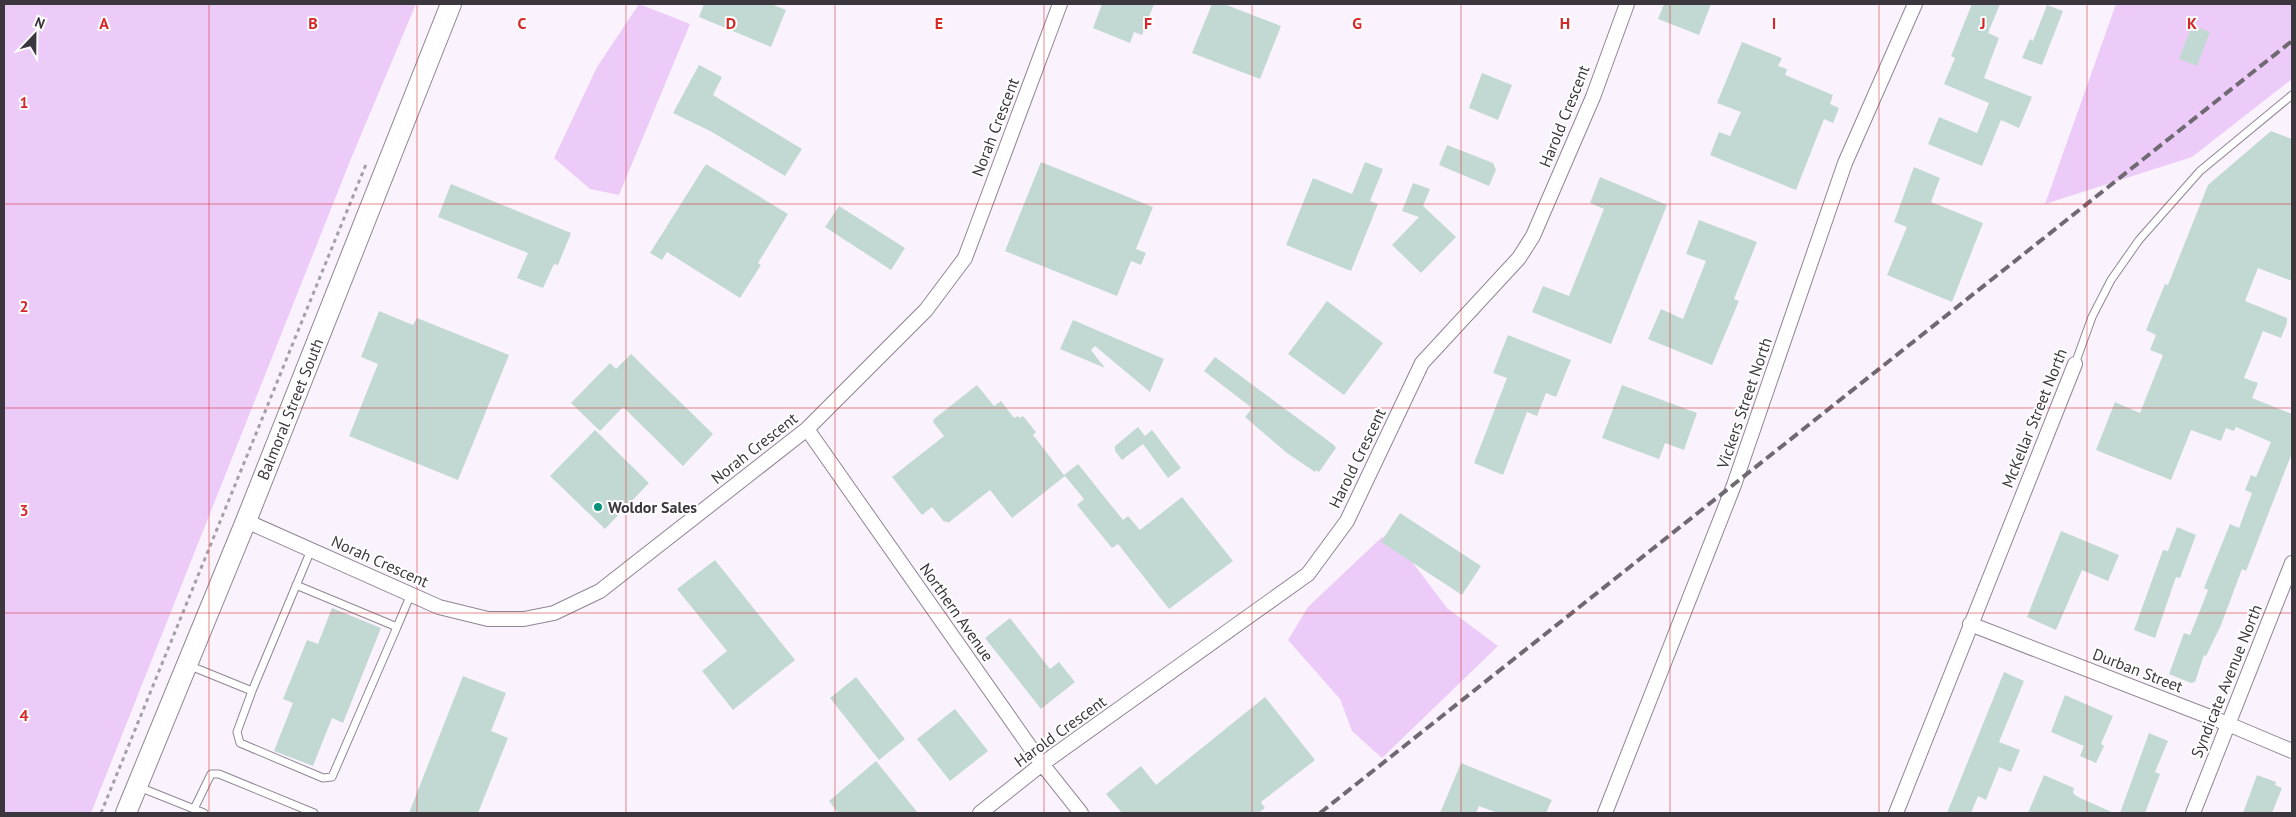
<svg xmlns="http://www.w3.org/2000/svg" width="2296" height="817" font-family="'PT Sans',sans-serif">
<rect width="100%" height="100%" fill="#faf3fd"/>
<path fill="#eccbf8" d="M4,4h412l-66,157 -259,652h-87z
M639,4l51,20 -71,171 -29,-6 -36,-31 43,-91z
M2116,4h176v75l-100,78 -147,47z
M1382,537l15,5 50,66 51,38 -116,112 -30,-27 -12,-32 -52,-59 20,-33z"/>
<path fill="#c2d9d3" d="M704,4h67l15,6 -15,37 -72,-30z
M1102,4h52l-12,31 -8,-3 -4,11 -37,-15z
M1212,4h12l57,22 -21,53 -68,-26z
M1664,4h47l-12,31 -41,-16z
M1972,4h28l-12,29 11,5 -15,40 48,19 -13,31 -18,-8 -19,46 -54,-22 11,-27 38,16 12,-30 -45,-19 11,-26 -4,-2z
M2047,5l16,6 -21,54 -20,-7 8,-19 3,2z
M2192,25l18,7 -13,34 -18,-7z
M1742,42l40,16 -4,8 9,3 -2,6 48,20 -3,9 9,4 -6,15 -9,-4 -28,71 -86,-35 9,-23 11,4 11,-24 -24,-9z
M699,65l23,12 -9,18 89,54 -17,27 -73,-44 -39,-19z
M1482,73l30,12 -14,35 -29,-12z
M2271,131l21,8v142l-34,-13 -13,33 42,17v5l-6,15 -18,-7 -19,47 14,5 -6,15 40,16v39l-46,118 -4,-2 -21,56 -15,31 -2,-1 -9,27 -4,1 -22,-9 15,-41 6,2 9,-22 9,-23 -4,-2 26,-64 9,4 13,-35 -7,-3 6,-15 5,2 15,-35 -35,-15 -2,4 -8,-3 -5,13 -30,-11 -20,50 -75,-30 19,-48 25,11 23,-58 -13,-5 6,-15 -10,-5 19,-46 3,1 40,-100z
M1447,145l46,18 3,7 -7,16 -50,-21z
M1041,162l112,45 -17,42 10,4 -5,12 -10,-4 -14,35 -112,-45z
M1365,162l18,7 -13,32 8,3 -27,67 -65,-26 27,-67 39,16z
M706,164l82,50 -30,49 3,2 -21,33 -73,-46 -5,8 -12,-7z
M1914,167l26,11 -9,24 52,21 -31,79 -65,-27 20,-48 -13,-5z
M1600,177l67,28 -56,139 -79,-32 11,-26 26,10 35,-87 -14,-6z
M1413,183l17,6 -7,17 33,31 -35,36 -29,-28 27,-28 -17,-6z
M451,184l120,49 -13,32 -4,-1 -11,24 -26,-10 11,-25 -90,-36z
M839,206l66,42 -14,22 -66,-43z
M1699,220l58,22 -23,57 5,2 -27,64 -64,-26 13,-30 22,10 23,-58 -20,-7z
M1327,301l56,42 -39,52 -56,-41z
M379,311l34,14 4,-7 92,37 -51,125 -109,-44 29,-72 -17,-7z
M1073,320l91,39 -14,33 -55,-46 -4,4 14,18 -45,-19z
M1508,335l63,25 -15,37 -10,-4 -9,23 -10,-4 -24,63 -29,-12 33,-85 -14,-5z
M631,354l82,80 -30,32 -60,-59 -23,24 -29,-28 39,-40 6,6z
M1215,357l119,88 2,3 -17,24 -3,-2 -1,2 -28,-19 -42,-36 7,-9 -48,-37z
M977,385l17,21 7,-5 13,17 4,-2 2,2 3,-2 13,16 -3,3 31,40 14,-11 45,56 5,-4 12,14 42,-33 51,64 -64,48 -51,-65 -6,4 -35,-43 7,-6 -19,-23 -53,42 -22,-28 -42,33 -2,-2 -2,1 -12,-15 -10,8 -30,-38 52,-41 -11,-14 1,-3z
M1622,385l75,28 -13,37 -19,-7 -6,16 -57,-21z
M1138,427l7,9 7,-6 29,38 -13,10 -25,-34 -21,16 -7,-9v-5z
M595,430l54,53 -44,46 -55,-53z
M1400,513l81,53 -19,29 -81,-53z
M2177,527l19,8 -16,43 -4,-1 -21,61 -21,-8 29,-80 5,1z
M2061,531l58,24 -11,26 -26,-11 -26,60 -29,-13z
M715,560l80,100 -62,50 -31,-39 25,-20 -50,-62z
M332,608l49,20 -38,95 -11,-5 -19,48 -39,-15 19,-48 -10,-4 24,-59 11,4z
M1010,618l40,51 9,-7 16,20 -34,27 -56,-71z
M2004,672l20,9 -25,61 21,8 -9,22 -12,-5 -13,33 -8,-4 -7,17h-24z
M463,676l43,17 -15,38 17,7 -30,75h-69z
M856,677l49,62 -26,21 -49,-62z
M2065,695l48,21 -12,28 3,2 -8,17 -16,-7 4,-10 -33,-14z
M1265,697l50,63 -54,42 4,6 -7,5h-136l-16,-19 35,-28 15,19z
M955,709l33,42 -38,30 -33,-42z
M2149,733l19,8 -13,31 5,2 -15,39h-25z
M876,761l42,52h-80l-9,-12z
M1461,763l91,37 -6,13h-48l-19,-7 -3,7h-36z
M2044,775l30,13 -1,5 5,4 36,16h-86z
M2257,775l19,7 -1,3 7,3 -10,25h-29z"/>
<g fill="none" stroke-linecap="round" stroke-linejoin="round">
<g stroke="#908594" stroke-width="9">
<path id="service" d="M2075,364l17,-47 19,-37 28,-40 61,-69 92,-76
M296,585l101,42 14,-33
M188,665l64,26 59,-141
M252,691l-15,41 3,11 83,35 9,-1 65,-150
M139,787l65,26
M194,809l17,-35h8l95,39"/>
</g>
<g stroke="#908594" stroke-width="16">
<path id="minor" d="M807,429l235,335 39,49
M246,521l193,86 49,12h36l30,-6 46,-22 207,-162 119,-119 39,-52 95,-254
M1970,624l258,100 64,27
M980,813l62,-49 266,-190 39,-53 75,-158 97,-105 14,-22 60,-139 34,-93
M1605,813l129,-328 111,-322 70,-159
M1896,813l179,-449
M2193,813l99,-250"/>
</g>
<g stroke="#908594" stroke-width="22">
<path id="secondary" d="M126,813l120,-292 205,-517"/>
</g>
<path stroke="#a59fa8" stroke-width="3" stroke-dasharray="4 4" stroke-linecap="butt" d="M101,813l266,-651"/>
<use href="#service" stroke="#fff" stroke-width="7"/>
<use href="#minor" stroke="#fff" stroke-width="14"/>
<use href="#secondary" stroke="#fff" stroke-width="20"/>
<path stroke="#6f6971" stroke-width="4" stroke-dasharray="10 5" stroke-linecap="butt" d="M1320,813l972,-772"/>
</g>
<path fill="none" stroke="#d62828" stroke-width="1" stroke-opacity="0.55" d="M209,4v809M417,4v809M626,4v809M835,4v809M1044,4v809M1252,4v809M1461,4v809M1670,4v809M1879,4v809M2087,4v809M4,204h2288M4,408h2288M4,613h2288"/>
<circle fill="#09917a" stroke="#fff" stroke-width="2" cx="598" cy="507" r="5"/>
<g text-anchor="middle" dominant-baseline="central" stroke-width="4" stroke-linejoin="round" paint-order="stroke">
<g font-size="16" fill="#3c373e" stroke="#fff">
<text transform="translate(1564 116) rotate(-68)">Harold Crescent</text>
<text transform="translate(995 127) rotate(-69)">Norah Crescent</text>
<text transform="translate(1744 403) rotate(-71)">Vickers Street North</text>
<text transform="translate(290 409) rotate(-68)">Balmoral Street South</text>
<text transform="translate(2034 418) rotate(-68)">McKellar Street North</text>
<text transform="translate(754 448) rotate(-38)">Norah Crescent</text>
<text transform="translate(1357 458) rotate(-64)">Harold Crescent</text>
<text transform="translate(380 561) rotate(24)">Norah Crescent</text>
<text transform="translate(957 612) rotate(55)">Northern Avenue</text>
<text transform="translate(2138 670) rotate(21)">Durban Street</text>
<text transform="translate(2226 681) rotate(-68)">Syndicate Avenue North</text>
<text transform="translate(1060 731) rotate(-36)">Harold Crescent</text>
</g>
<g font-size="16" font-weight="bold" fill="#3c373e" stroke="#fff" text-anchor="start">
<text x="608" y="507">Woldor Sales</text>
</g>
</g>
<g font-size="16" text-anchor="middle" font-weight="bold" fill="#d62828" stroke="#fff" stroke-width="4" stroke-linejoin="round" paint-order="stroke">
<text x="104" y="29">A</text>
<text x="313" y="29">B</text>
<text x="522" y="29">C</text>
<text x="731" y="29">D</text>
<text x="939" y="29">E</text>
<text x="1148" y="29">F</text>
<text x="1357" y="29">G</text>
<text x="1565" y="29">H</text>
<text x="1774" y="29">I</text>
<text x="1983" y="29">J</text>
<text x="2192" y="29">K</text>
<text x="24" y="108">1</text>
<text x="24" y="312">2</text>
<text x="24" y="516">3</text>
<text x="24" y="721">4</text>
</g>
<rect width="2296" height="817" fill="none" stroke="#3c373e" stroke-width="10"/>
<g transform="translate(35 35) rotate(22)" stroke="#ffffff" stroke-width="4" paint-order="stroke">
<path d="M0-4L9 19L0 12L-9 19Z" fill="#3c373e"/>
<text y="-8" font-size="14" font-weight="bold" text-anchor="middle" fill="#3c373e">N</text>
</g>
</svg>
